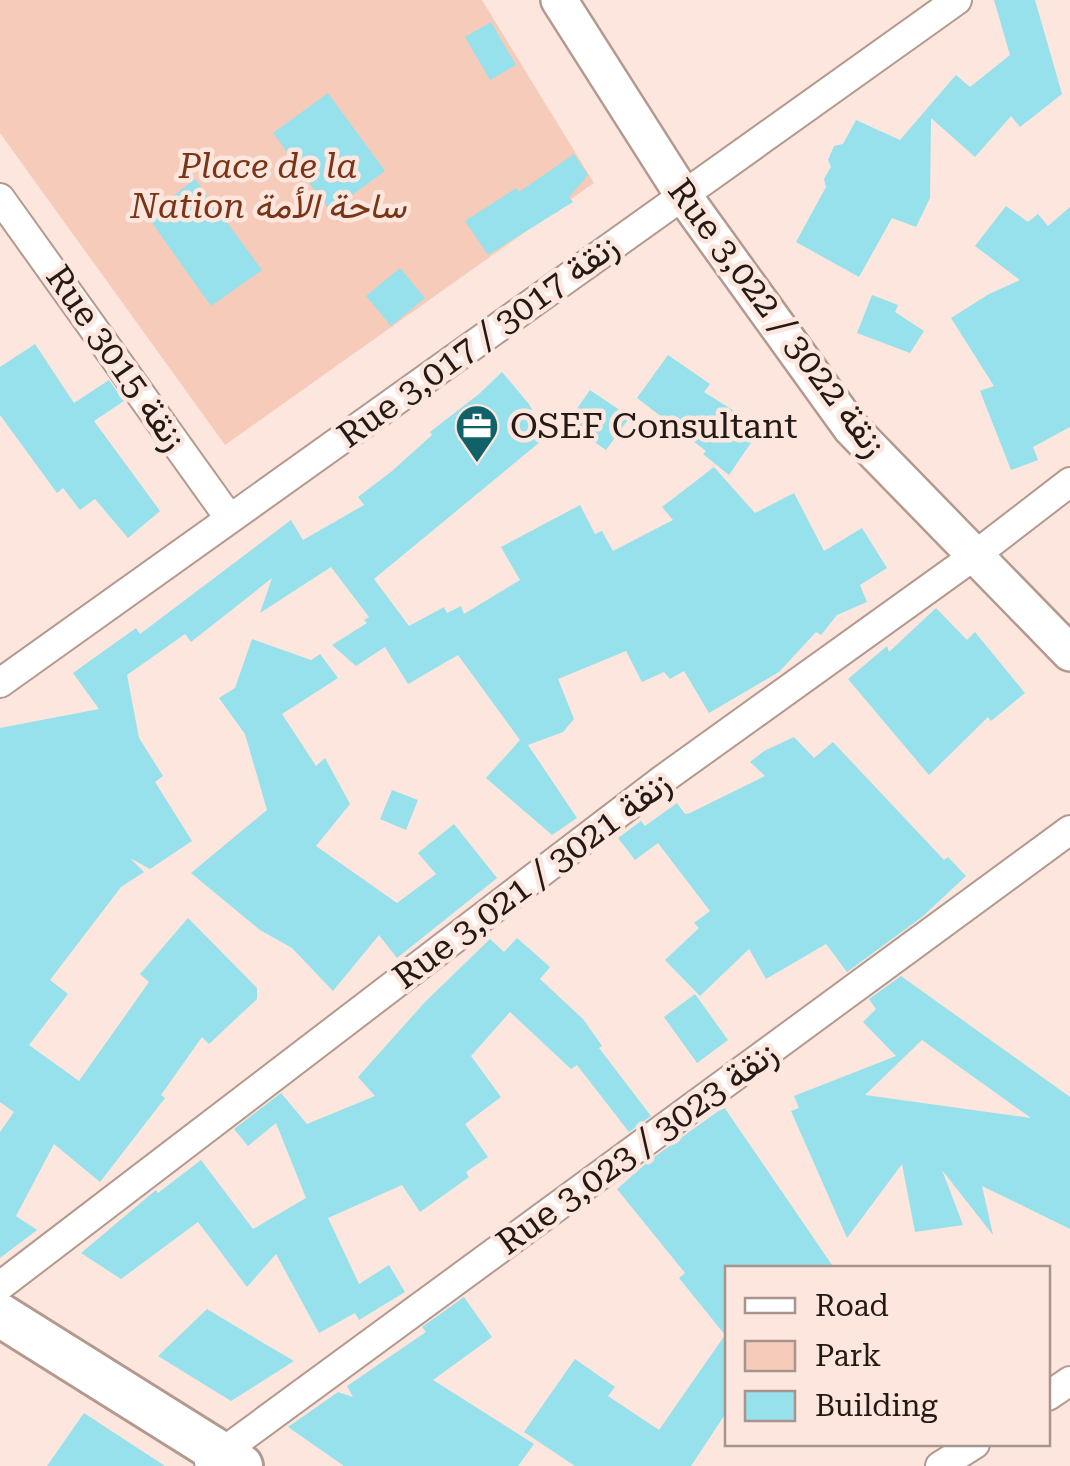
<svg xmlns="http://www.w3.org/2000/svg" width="1070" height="1466" font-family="'Roboto Serif',Vazirmatn,serif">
<rect width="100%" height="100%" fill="#fde6dd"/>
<path fill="#f7cbba" d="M0,0h482l112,183 -369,262 -225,-312z"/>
<path fill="#96e1eb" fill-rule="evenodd" d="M994,0h41l27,94 -42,33 -9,-11 -36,41 -44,-39 -1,80 -14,29 -24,-9 -33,59 -63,-35 30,-55 -2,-8 7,-12 -3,-7 6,-14 9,-2 13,-24 44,20 56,-65 14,12 40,-32z
M491,22l25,43 -26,15 -25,-43z
M328,93l57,78 -55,40 -57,-78z
M574,154l14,21 -19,22 4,5 -85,53 -23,-34 51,-33 3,4z
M195,179l67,91 -51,36 -64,-90z
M1006,206l22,16 10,-8 10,12 22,-19v220l-37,20 5,13 -27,10 -31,-79 14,-5 -43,-68 38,-24 31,-14 -45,-34z
M400,268l25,30 -34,28 -25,-30z
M872,295l26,10 -3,7 29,19 -14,22 -53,-20z
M35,344l39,59 35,-23 15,21 -30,20 66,90 -32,27 -33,-39 -15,11 -17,-22 -6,5 -57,-78v-48z
M668,355l42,29 -6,8 57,36 -32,47 -26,-21 3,-3 -69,-53z
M502,372l27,32 17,33 -172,142 35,47 35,-19 3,6 14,-7 3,8 56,-34 -19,-33 79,-42 15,29 7,-3 11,20 60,-31 -11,-13 52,-40 41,46 39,-20 30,58 38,-23 25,40 -27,17 7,17 -30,13 -16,20 -5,-3 -37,40 -70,41 -25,-42 -14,8 -6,-7 -22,10 -16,-31 -68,28 16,40 -11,13 -35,13 49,73 -25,17 -66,-57 34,-38 -62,-85 -50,29 -23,-37 -29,19 -24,-21 35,-22 -3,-3 5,-3 -38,-50 -71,46 12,-35 -81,64 -6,-8 -58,41 12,63 24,38 -8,6 37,59 -42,28 -20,-11 14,14 -23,15 -71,93 18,14 -39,51 50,36 70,-99 -9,-8 48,-56 69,70v11l-48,45 -7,-7 -41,58 4,3 -65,84 -46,-38 -38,72 21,14 -37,28v-126l14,-20 -14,-10v-374l99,-19 -26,-36 63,-45 4,6 151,-114 12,20 61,-35 -6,-8 34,-26 40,-36 -2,-3 49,-38z
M590,390l40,27 -24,33 -39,-27z
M936,608l31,32 8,-8 50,61 -34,28 -3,-4 -59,58 -81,-96 39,-33 2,6z
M252,639l59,21 9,-6 18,24 -56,36 34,52 9,-8 25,46 -34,42 81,57 39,-29 -18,-21 36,-29 43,54 -100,80 -18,-23 -46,56 -41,-43 -32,-18 -69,-57 76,-63 -22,-76 -26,-36 16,-10z
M794,737l20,21 19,-16 111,118 4,-3 18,19 -44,41 -75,55 -21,-28 -60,35 -17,-30 -49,47 -35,-36 34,-32 -5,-5 16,-12 -52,-68 -23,17 -17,-22 23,-17 4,5 32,-23 8,11 5,-1 75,-37 -15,-14 14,-11z
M392,790l26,10 -12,30 -26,-11z
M517,938l33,29 -10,12 43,40 19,27 -3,2 52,68 -22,16 -52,-67 -6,4 -61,-57 -39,44 30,41 -36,27 23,33 -22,15 3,5 -49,35 -18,-27 -74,33 31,66 30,-19 16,27 -46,28 -4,-7 -36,20 -43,-79 -29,33 -49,-65 -77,57 -40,-26 75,-63 2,3 43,-33 52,69 53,-31 -30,-75 -28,23 -14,-17 47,-36 26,31 68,-28 -17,-19 67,-75 65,-63 14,13z
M901,976l169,121v132l-88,-43 11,49 -51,-65 21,55 -48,7 -13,-68 -55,74 -56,-127 8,-3 -5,-12 102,-40 -33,-34 13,-13 -7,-10zM922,1040l109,78 -166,-23z
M695,994l33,46 -31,23 -33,-46z
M724,1107l110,161h-106v142l-37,56h-116l-51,-34 51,-73 40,28 -7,9 51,34 66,-95 -46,-57 6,-5 -68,-84 33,-29z
M464,1297l28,40 -59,43 101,64 -16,22h-174l-56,-39 50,-35 15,5 -6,-11 79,-54 -4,-5z
M207,1309l53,32 34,20 -63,40 -73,-45z
M84,1413l81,53h-118z"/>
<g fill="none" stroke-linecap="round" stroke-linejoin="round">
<g stroke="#b4998f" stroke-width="32">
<path id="minor" d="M0,198l230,321
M0,683l957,-683
M0,1286l662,-506 312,-224 96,-74
M1048,1396l22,-15
M209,1462l861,-632
M940,1466l35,-22"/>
</g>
<g stroke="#b4998f" stroke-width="40">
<path id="tertiary" d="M559,0l124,195 168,233 219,225"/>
</g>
<g stroke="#b4998f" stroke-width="48">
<path id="primary" d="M0,1315l241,151"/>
</g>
<use href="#minor" stroke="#fff" stroke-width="28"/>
<use href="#tertiary" stroke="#fff" stroke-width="35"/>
<use href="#primary" stroke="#fff" stroke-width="42"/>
</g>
<defs>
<g id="office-pin" transform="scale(2.25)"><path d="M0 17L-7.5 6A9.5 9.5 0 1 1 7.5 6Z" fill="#116169" stroke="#fde6dd"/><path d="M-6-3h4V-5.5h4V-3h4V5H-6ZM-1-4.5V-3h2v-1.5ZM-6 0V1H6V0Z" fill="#fff"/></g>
</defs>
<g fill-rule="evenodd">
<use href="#office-pin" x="477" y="426"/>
</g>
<g text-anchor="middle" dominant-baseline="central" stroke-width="9" stroke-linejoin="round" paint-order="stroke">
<g font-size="35" font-style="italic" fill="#7a3518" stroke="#fde6dd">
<text x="268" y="166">Place de la<tspan x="268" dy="40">Nation ساحة الأمة</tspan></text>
</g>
<g font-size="35" fill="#231915" stroke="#fde6dd">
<text transform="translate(777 318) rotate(53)">Rue 3,022 / زنقة 3022</text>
<text transform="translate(478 341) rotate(-36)">Rue 3,017 / زنقة 3017</text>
<text transform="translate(116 358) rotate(55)">Rue 3015 زنقة</text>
<text transform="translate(532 880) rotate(-37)">Rue 3,021 / زنقة 3021</text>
<text transform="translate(637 1148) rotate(-36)">Rue 3,023 / زنقة 3023</text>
</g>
<g font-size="35" fill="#231915" stroke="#fde6dd" text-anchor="start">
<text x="510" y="426">OSEF Consultant</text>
</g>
</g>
<rect x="725" y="1266" width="325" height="180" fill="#fde6dd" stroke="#a6948d" stroke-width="2.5"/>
<rect x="745" y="1298" width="50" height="15" fill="#ffffff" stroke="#a6948d" stroke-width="2.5"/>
<text x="815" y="1316" font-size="30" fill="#231915">Road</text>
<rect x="745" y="1341" width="50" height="30" fill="#f7cbba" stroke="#a6948d" stroke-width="2.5"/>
<text x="815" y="1366" font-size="30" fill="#231915">Park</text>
<rect x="745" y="1391" width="50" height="30" fill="#96e1eb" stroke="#a6948d" stroke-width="2.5"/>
<text x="815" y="1416" font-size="30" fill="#231915">Building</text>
</svg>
